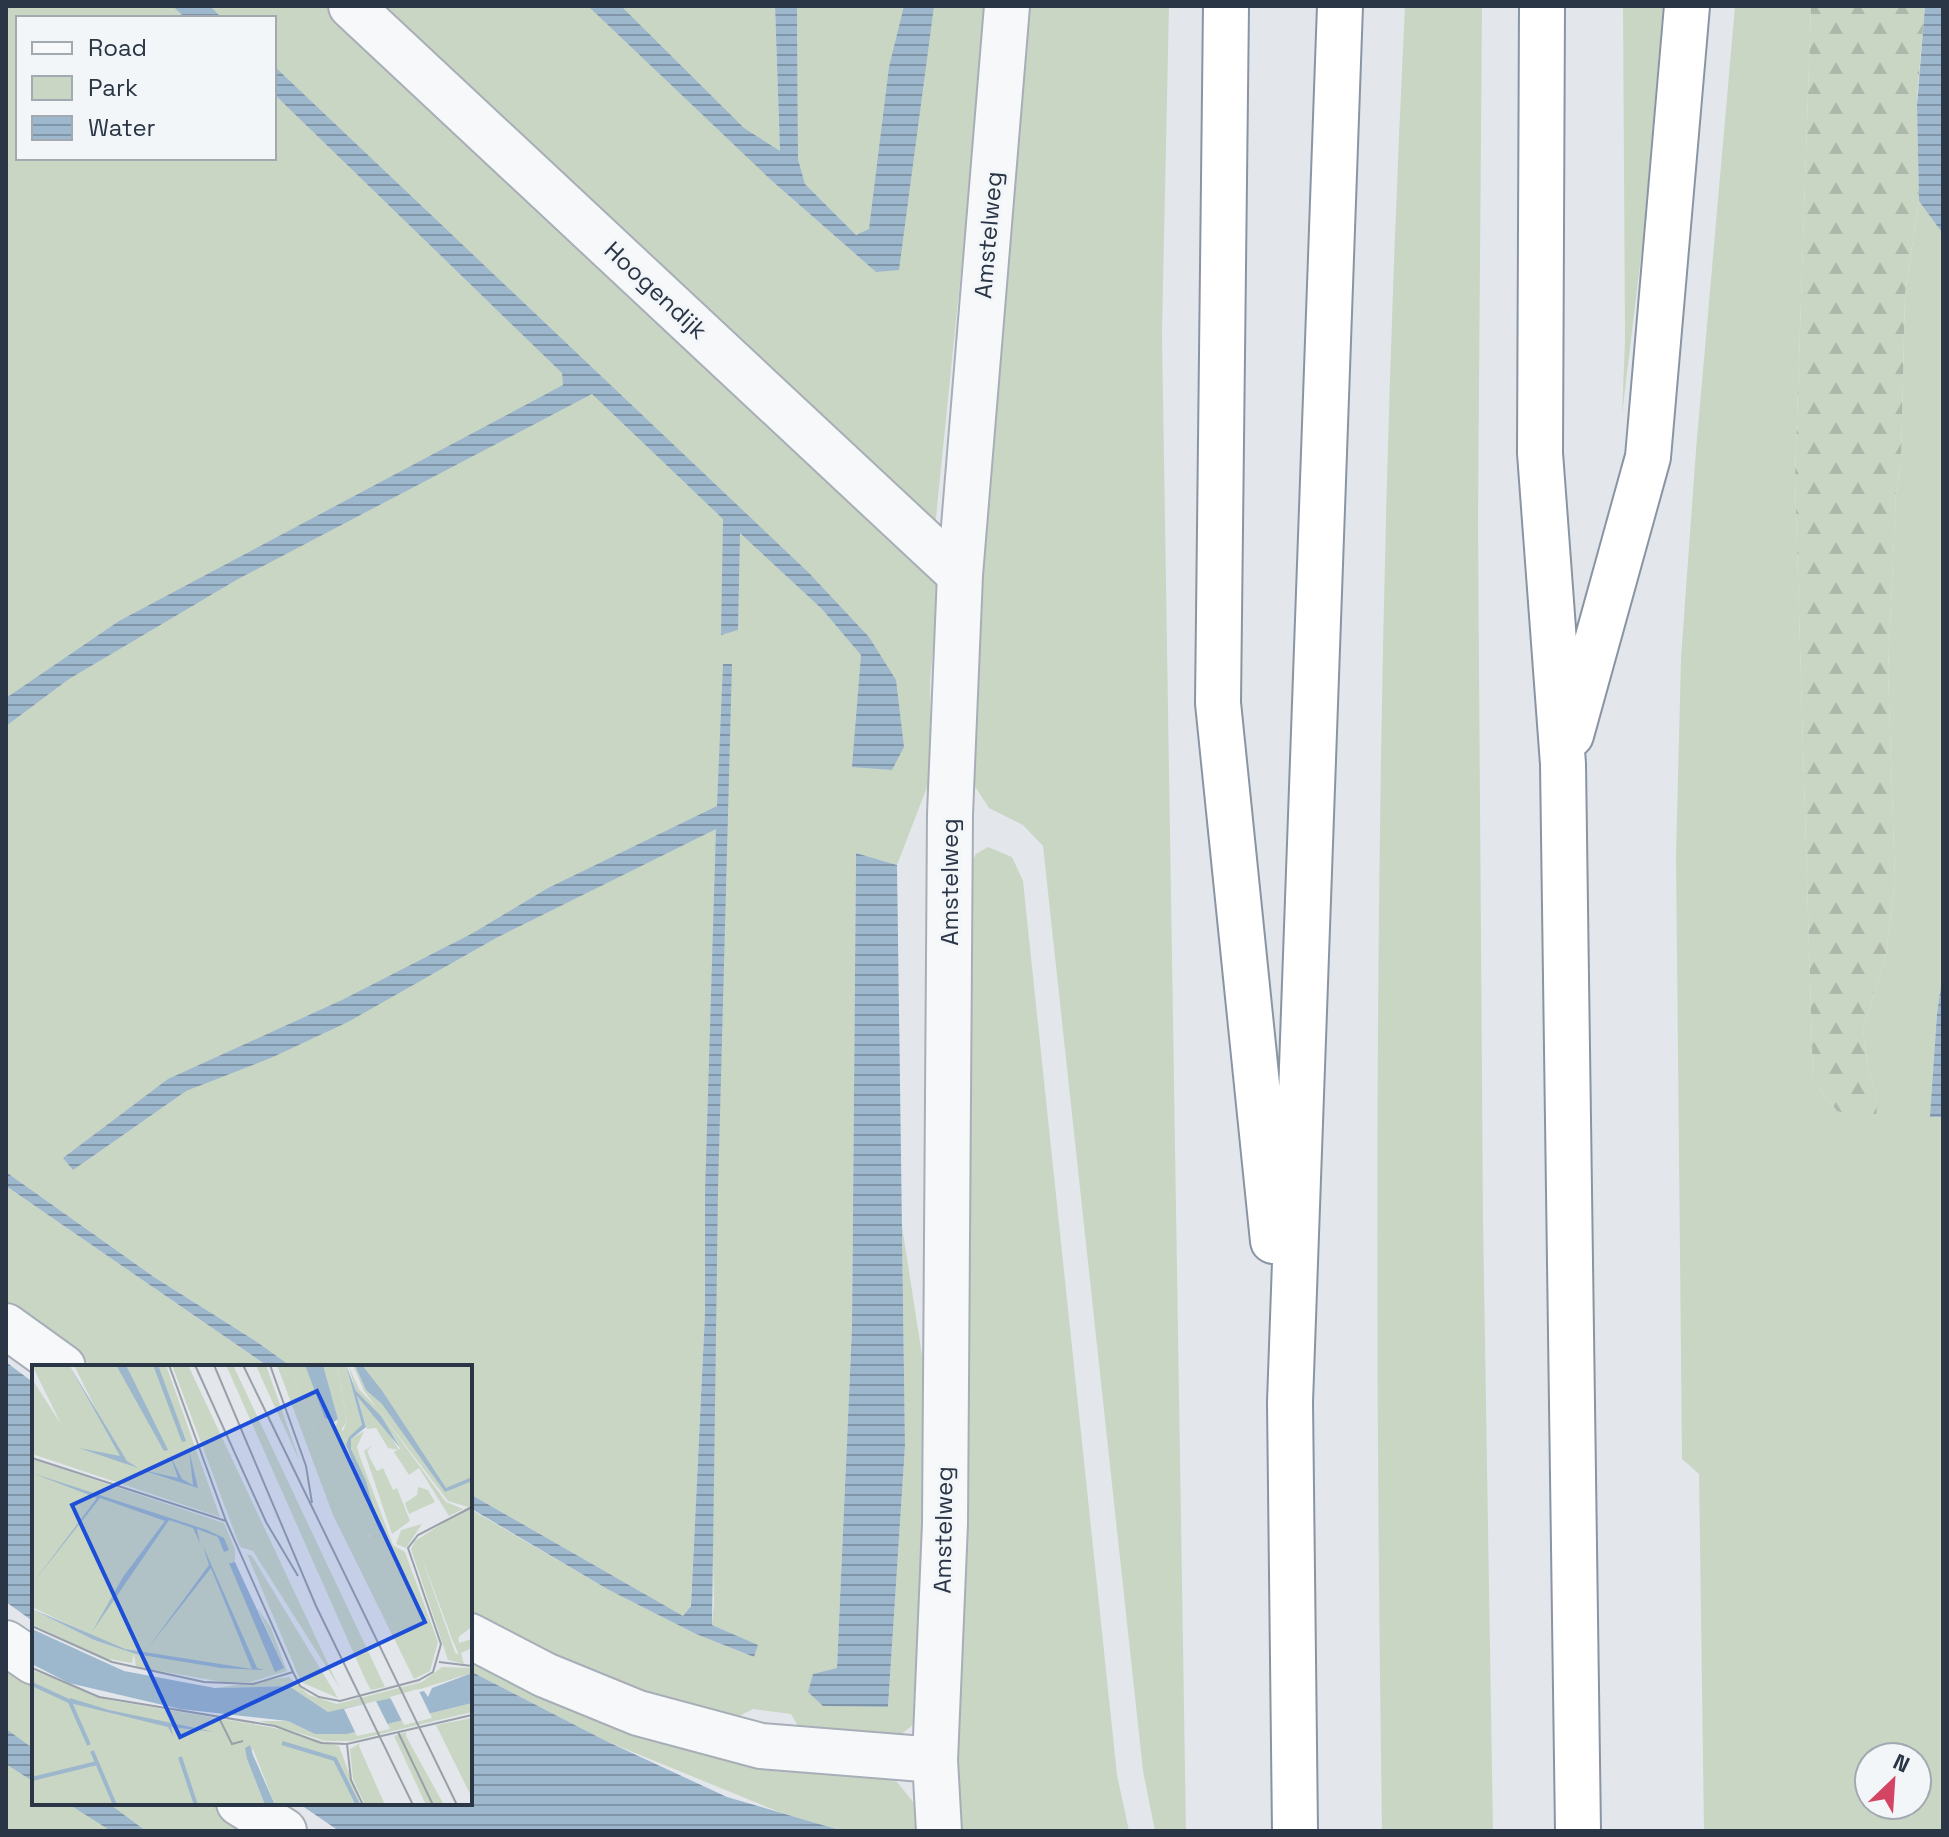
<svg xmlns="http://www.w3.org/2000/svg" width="1949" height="1837" font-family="'Space Grotesk',sans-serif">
<defs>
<pattern id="forest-firs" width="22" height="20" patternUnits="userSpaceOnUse" patternTransform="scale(2)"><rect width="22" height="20" fill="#cad6c4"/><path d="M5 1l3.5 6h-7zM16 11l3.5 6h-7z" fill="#aeb8aa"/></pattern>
<pattern id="water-rules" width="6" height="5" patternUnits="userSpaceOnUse" patternTransform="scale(2)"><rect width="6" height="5" fill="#9db7cd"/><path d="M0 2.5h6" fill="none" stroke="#8096a8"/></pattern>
</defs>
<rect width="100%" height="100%" fill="#e3e7ec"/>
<path fill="#cad6c4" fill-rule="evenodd" d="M6,6h332l603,569 -11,106 1,96 -34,88 -41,-12 -4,474 -15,342 -23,5 74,32 17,-260 -3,-220 28,181 -6,309 -25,20 -100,-8 -8,-14 -38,-5 -21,11 -98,-24 -164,-72v-115l139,81 87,44 58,23 3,-12 -45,-20 2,-22 -9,-410v120l-14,292 -7,12 -214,-123v-127h-178l-35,-25 -103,-65 -148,-105zM18,18h256v140h-256z
M381,6h394l5,145 -9,29 104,91 -6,-41 -13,5 -51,-51 -7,-25 -1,-153h191l-53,521z
M1027,6h142l-7,327 24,1498h-31l-12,-60 -100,-925 -20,-21 -34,-17 -15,-23 6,-256z
M1405,6h77l-4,516 5,697 10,612h-111c-9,-609 -7,-1217 23,-1825z
M1623,6h40l-20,234 -21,175 3,-74z
M1735,6h76l-16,471 18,604 24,30 41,-9 -10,-34 -5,-39 23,-74 9,-74 -7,-211 8,-177 5,-31 4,-169 14,-92 24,33v737l-6,43 -6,103h12v714h-239l-5,-357 -17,-15 -6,-603 5,-198 15,-208zM1869,1757h48v48h-48z
M988,847l24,10 11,24 94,894 12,56h-171l-1,-79 12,-885 7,-13z
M6,1186l263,181h-175l-88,-62z
M470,1647l427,135 21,26v23h-75l-64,-19 -173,-71 -136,-70z
M6,1651l28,20v132h185l42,28h-255z"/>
<path fill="url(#forest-firs)" d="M1811,6h114l-8,91 2,104 -14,92 -4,169 -5,31 -8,177 7,211 -9,74 -23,74 5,39 10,34 -3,19 -38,-10 -24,-30 -18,-604z"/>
<path fill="url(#water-rules)" d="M173,6h37l12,12h-37z
M588,6h33l123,122 36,23 -5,-145h22l1,153 7,25 51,51 13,-6 20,-162 15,-61h30l-35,264 -23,2 -105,-92z
M1925,6h18v228l-24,-33 -2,-96z
M274,66l535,507 60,64 27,43 8,67 -12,23 -40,-3 9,-112 -39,-46 -82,-76 -2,97 -17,5 2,-116 -131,-125 -354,185 -169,100 -63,47v-28l113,-77 444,-236 -1,-12 -288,-279z
M723,664h9l-14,526 -6,435 46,20 -4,12 -58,-23 -87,-44 -139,-82v-14l213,122 8,-10 14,-293v-120l11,-364 -220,109 -148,84 -75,35 -87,34 -113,79 -10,-12 105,-79 174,-79 131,-67 75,-45 169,-82z
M856,853l41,12 8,581 -17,261 -65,-1 -15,-14 5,-18 24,-6 15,-341z
M1943,971v146h-13l7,-103z
M6,1172l148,105 103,65 35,25h-23l-263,-181z
M6,1362l28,21v239l-28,-20z
M470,1671l136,70 121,56 116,34h-504l-41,-28h172z
M6,1729l28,20v33l-28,-18z
M67,1803h41l38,28h-35z"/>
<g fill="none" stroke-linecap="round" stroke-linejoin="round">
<g stroke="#a8aeb7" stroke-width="48">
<path id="minor" d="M351,6l609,569
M6,1326l57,41
M470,1636l75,39 93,38 123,33 174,14
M6,1643l28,19
M239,1803l45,28
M939,1831l-4,-71 10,-236 5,-710 10,-239 47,-569"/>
</g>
<g stroke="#8a95a3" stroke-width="48">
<path id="highway" d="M1226,6l-8,697 55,538
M1542,6l-2,447 23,311 15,1067
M1571,735l77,-278 39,-451
M1295,1831l-5,-429 50,-1396"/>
</g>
<use href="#minor" stroke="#f6f8fa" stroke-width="44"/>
<use href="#highway" stroke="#fff" stroke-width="44"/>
</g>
<g text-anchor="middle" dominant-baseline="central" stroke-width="6" stroke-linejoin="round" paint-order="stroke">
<g font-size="24" fill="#2a3545" stroke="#f3f6f9">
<text transform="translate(988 235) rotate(-85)">Amstelweg</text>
<text transform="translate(656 290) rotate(43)">Hoogendijk</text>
<text transform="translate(949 882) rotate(-90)">Amstelweg</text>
<text transform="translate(943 1530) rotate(-89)">Amstelweg</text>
</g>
</g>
<g transform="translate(32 1365)">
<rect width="440" height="440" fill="#e3e7ec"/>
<path d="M0,0h37l41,73 -36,-73h42l49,86 -39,-86h40l54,152 -188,-63v-75l29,45zM140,0h16l151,322 -86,-136 -13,-4zM194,0h7l152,322 -14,3 -5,-9zM224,0h10l34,97 -38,-83zM245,0h11l38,95 42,77 5,-3 -48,-116 18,13 4,-10 -10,-56h9l16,60v3l-8,5 -8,12 3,10 33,77 -31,-83v-10l13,-8 -7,16 3,10 33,88 12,7 33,90 -8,29 -16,8 -81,-164zM316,0l11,24 18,19 69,94 17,7 -14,7 -30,-48 -10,7 -15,-23 7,-4 -8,-13 -37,-44zM321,0h119v262l-19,14 -33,-88 35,99 -7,8 -37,-111 4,-8 53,-34 -20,-6 -84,-110zM341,80l-6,6 4,9 6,11 6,-3 10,22 4,-2 13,33 -18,13 -28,-83zM0,94l192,64 11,26v13h-5l45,104 9,2 -27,-61 14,21 16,43 -36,11h-28l-87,-15 -2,-13 -2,9 -29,-5 -71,-34v-15l62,31 21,7 -83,-40zM386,122l10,3 7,12 -26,12 -4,-11 12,-8zM390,159l-16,24 -10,-4 5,-14zM215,189l5,2 86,142 -37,-16zM410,302l30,1v5l-129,40 -15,-1 -39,-26 -74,2 74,-11 20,18 28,9 85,-22zM0,305l77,30 166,28 64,18 22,59h-86l-22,-56 -6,10 18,46h-233zM440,338v9l-121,29h-26l-65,-20h28l27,13h32zM440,353v80l-36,-73zM374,367v4l38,69h-18l-32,-69zM328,378l-1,3 26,59h-20l-12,-26 -3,-30z" fill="#cad6c4"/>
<path d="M256,0h17l69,171 -11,-1 -37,-75zM291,0h14l10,56 -7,11 -5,-3 3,-10zM325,31l23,22 19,32 -11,-2 -12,-20 -9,1zM412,59l10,2 18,38 -6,12 -13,-2zM428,260l5,6 -7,3 1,9 13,-4v9l-11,5 3,11 -16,-4 6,-8 5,3 -9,-21z" fill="#cad6c4"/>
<path d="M37,0l58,96 11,7 -59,-20 41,8zM84,0h10l42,85 -4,1zM121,0h5l28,76 -4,1zM273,0h18l15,54 -4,3 -9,-4zM314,0l10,26 25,25 20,33 -44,-53 9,31 -15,12v10l15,32 14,52 -34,-88 3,-8 13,-12zM323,0h7l21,27 63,96 26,-11v4l-27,11 -63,-88 -16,-14zM157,85l9,38 -56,-18 36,8 -8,-23 12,24 11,6zM0,108l175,57 17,8 5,12 -5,2 -6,-15 -21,-8 3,14 -7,-15 -24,-8 -77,112 31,-55 42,-56 -65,-23 -68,86 65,-86zM171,181l54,122 7,2 -43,-2 -85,-14 -42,-14 -62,-31 93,40 127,20 -41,-101 -63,80 61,-83zM203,197l49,106 -9,4 -46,-109zM0,264l92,42 91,17 74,-2 39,26 96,-21 4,6 4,-9 40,-15v30l-125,31h-32l-27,-13 -108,-12 -111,-26 -37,-19zM38,333l39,12 106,22 -44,-5 2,9 -5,-9 -98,-24zM218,380l3,10 22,50h-10l-18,-46 -2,-11z" fill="#9db7cd"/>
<path d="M386,324l14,29 -28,7 -14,-28zM344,336l14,28 -33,7 -13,-27z" fill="#e3e7ec"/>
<path fill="none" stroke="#9db7cd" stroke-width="4" d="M0,319l39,18M38,337l19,43M250,378l53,16 23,46M60,386l23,54M148,392l16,48M0,414l65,-16"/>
<path fill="none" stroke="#99a0a9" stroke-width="2" d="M137,0l57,156 67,151 7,14 19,11 21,4 79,-21 14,-8 8,-28 -33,-96 10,-13 54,-28M163,0l71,157 32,54M182,0l102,241 97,199M211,0l214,440M238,0l36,101 6,37M0,93l194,63M0,261l80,36 92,20 49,2 40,-12M407,297l33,4M0,303l67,29 176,29 46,17 26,1 125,-29M188,355l12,24 11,-3M366,367l35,73M315,379l4,36 12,25"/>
<path fill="#1d4ed8" fill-opacity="0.15" stroke="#1d4ed8" stroke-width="4" d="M285,26l108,231 -245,115 -108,-232z"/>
<rect width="440" height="440" fill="none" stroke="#2a3545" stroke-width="4"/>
</g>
<rect width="1949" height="1837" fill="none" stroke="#2a3545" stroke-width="16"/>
<rect x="16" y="16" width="260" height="144" fill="#f3f6f9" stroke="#a3a9b1" stroke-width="2"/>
<rect x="32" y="42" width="40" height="12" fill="#f6f8fa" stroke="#a3a9b1" stroke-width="2"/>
<text x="88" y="56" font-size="24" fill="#2a3545">Road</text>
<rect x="32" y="76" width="40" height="24" fill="#cad6c4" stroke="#a3a9b1" stroke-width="2"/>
<text x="88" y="96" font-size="24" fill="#2a3545">Park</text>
<rect x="32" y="116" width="40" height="24" fill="url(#water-rules)" stroke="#a3a9b1" stroke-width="2"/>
<text x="88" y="136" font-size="24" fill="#2a3545">Water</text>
<g transform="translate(1893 1781) rotate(25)"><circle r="38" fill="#f3f6f9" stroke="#a3a9b1" stroke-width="2"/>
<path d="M0-6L14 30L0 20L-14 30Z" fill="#d44463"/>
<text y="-12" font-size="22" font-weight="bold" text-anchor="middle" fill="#2a3545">N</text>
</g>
</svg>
